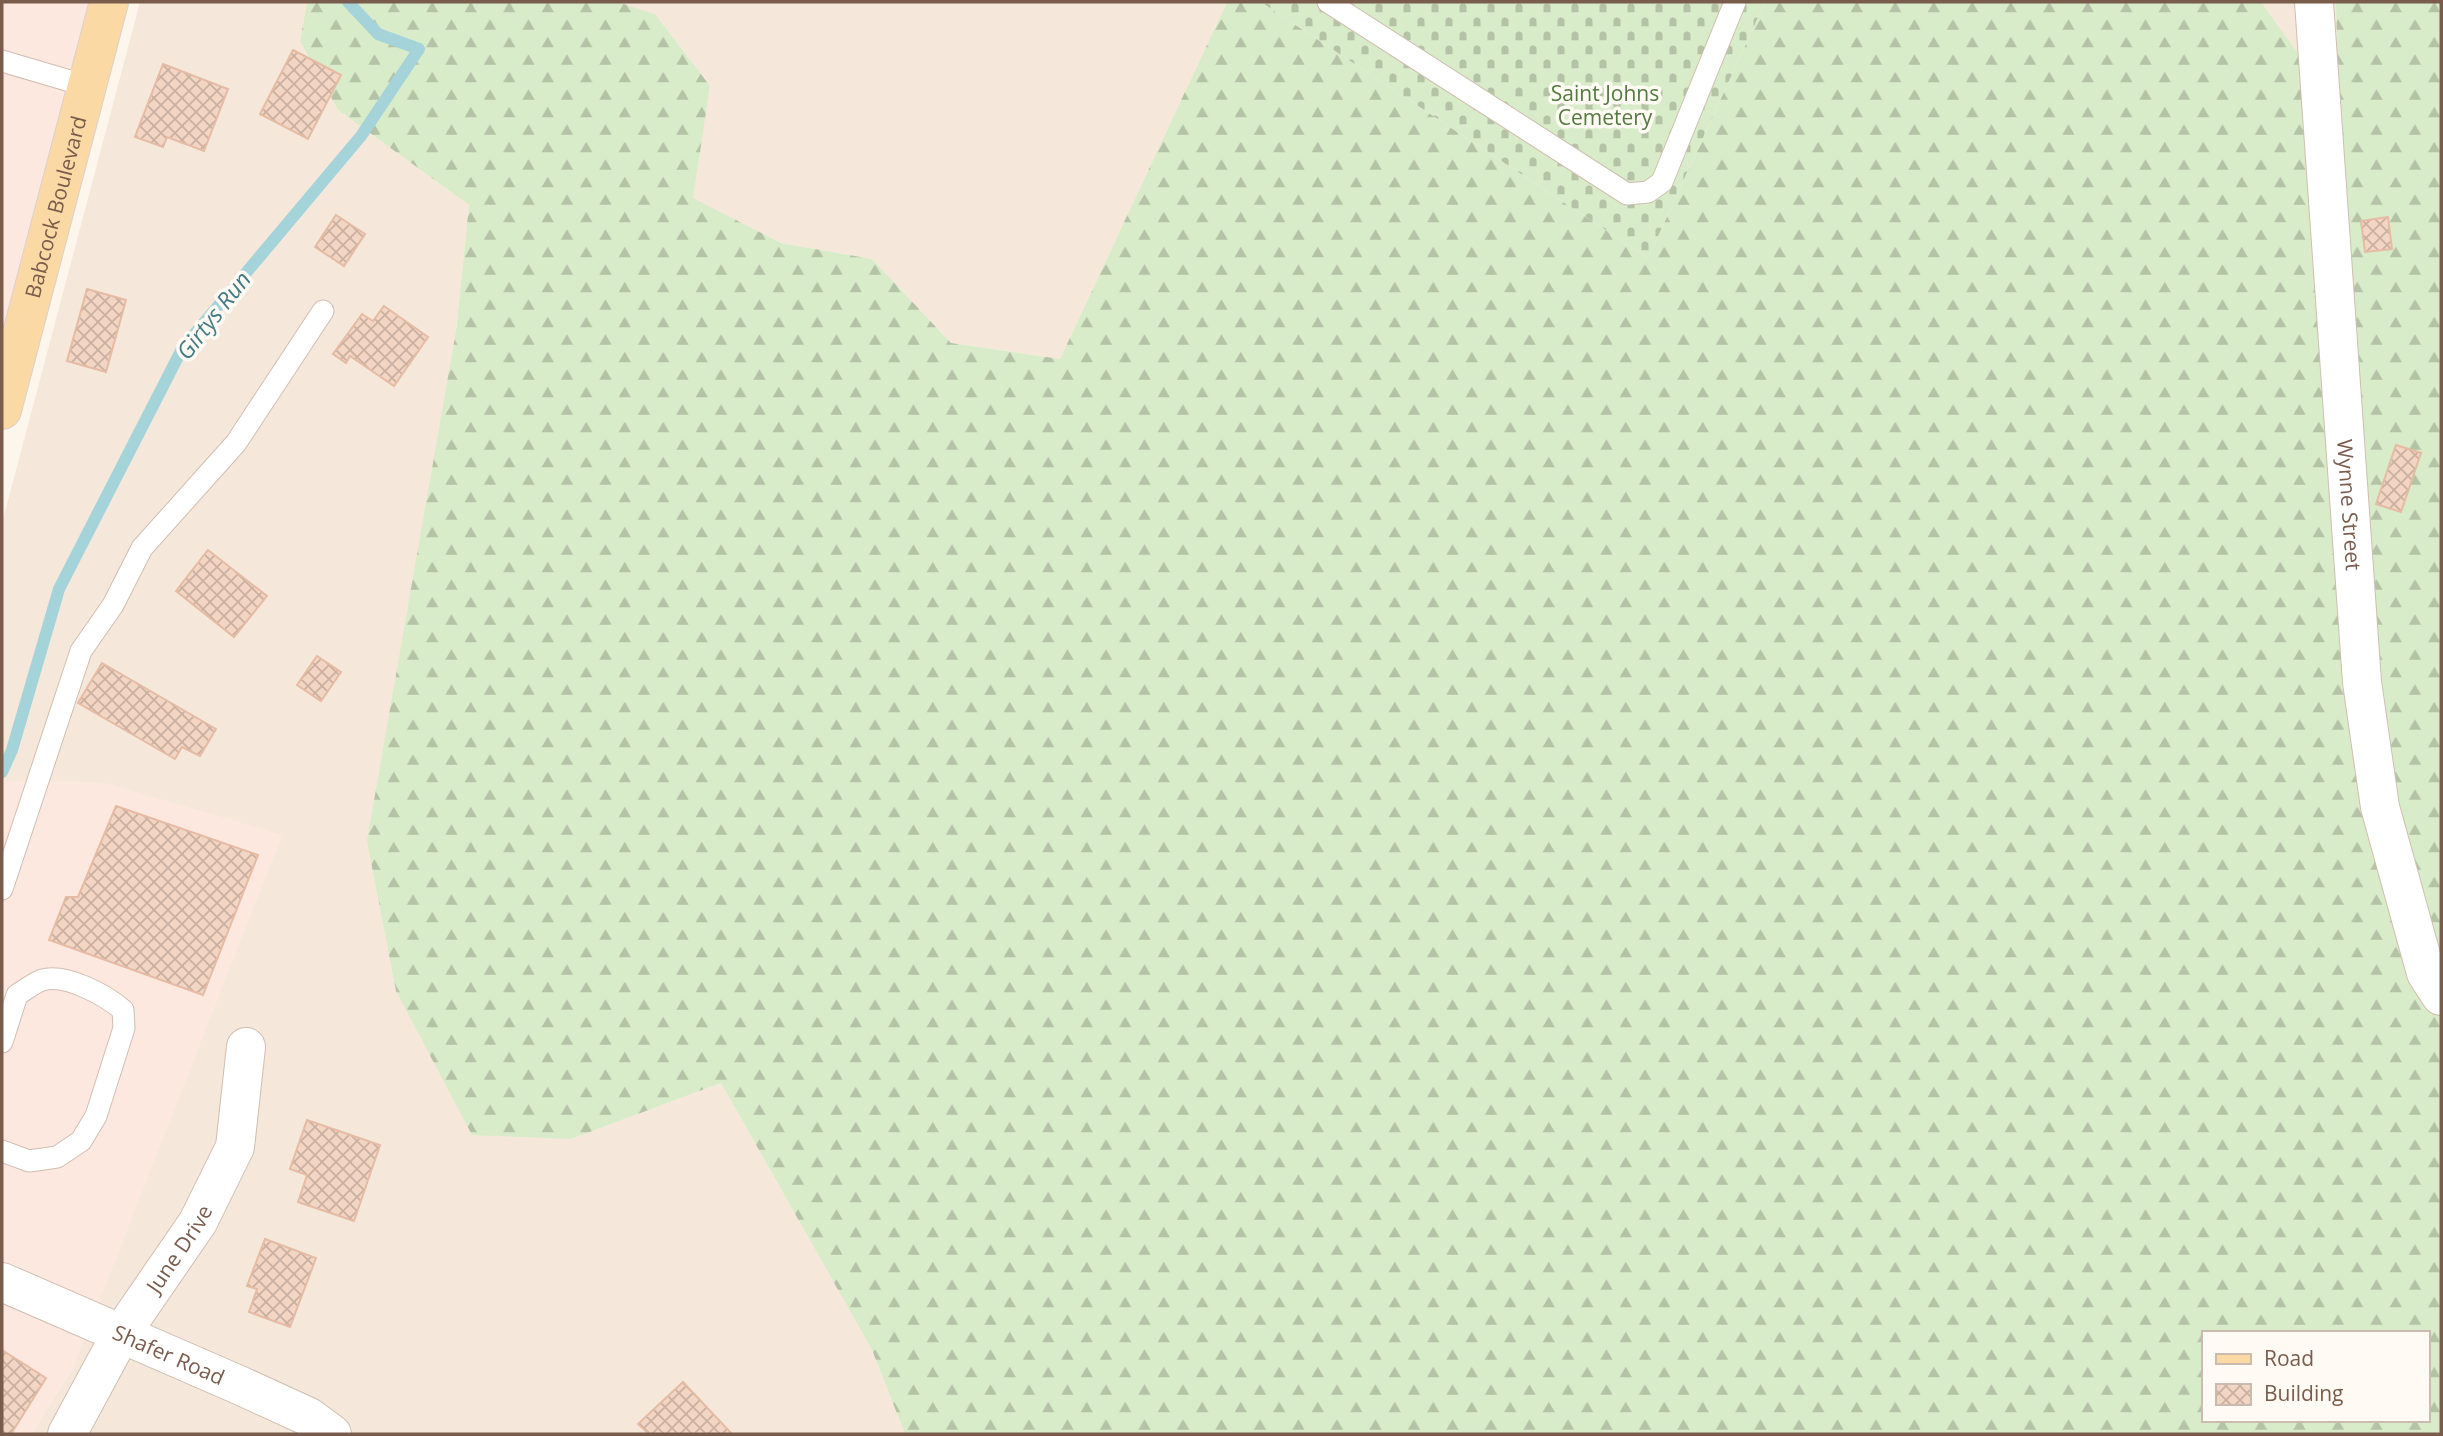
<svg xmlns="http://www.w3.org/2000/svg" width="2443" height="1436" font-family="'Open Sans',sans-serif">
<defs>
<pattern id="forest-firs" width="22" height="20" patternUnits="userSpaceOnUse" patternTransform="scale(1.75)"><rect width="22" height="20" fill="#d8ecc9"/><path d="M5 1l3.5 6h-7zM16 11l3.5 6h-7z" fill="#b4c2a5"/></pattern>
<pattern id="cemetery-stones" width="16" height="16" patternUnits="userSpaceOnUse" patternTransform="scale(1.75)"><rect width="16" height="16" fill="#d8ecc9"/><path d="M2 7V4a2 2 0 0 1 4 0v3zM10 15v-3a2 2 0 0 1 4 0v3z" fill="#b4c2a5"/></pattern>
<pattern id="building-cross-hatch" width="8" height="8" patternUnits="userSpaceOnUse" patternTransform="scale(1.75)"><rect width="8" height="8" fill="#f3d5c3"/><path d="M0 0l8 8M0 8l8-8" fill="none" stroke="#cab0a1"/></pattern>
</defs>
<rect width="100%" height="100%" fill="#fdf6ec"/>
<path fill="#f5e8da" d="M140,2h167l-7,39 38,69 131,95 -13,126 115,808 150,-56 151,267 33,84h-874l42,-66 32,-585 -103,-1v-259z
M618,2h609l-167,357 -109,-16 -79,-84 -91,-16 -89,-45 18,-112 -55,-72z
M2261,2h75l2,94 -40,-43z"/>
<path fill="#fde8e0" d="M2,2h107l-107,408z
M2,782l103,1 177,52 -209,533 -42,66h-29z"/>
<path fill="url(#forest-firs)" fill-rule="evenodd" d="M307,2h311l37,12 55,72 -17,112 88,45 91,16 79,84 109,16 167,-357h34l387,256 117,-256h496l37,51 40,42 -2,-93h105v1432h-1536l-33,-84 -151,-267 -150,56 -99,-4 -76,-144 -29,-150 89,-510 13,-126 -131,-95 -38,-69zM2203,1333h224v87h-224z"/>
<path fill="url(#cemetery-stones)" d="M1261,2h504l-117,256z"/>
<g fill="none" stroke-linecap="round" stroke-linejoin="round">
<path stroke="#a5d3da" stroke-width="12" d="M2,772l10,-22 47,-161 123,-240 179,-213 58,-87 -41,-15 -30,-32"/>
</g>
<path fill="url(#building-cross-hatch)" stroke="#e6bba3" stroke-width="2" d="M293,50l48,25 -33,64 -48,-25z
M163,64l65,25 -24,62 -37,-14 -4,10 -28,-10z
M336,215l29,19 -21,32 -29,-19z
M2388,217l4,32 -27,3 -4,-31z
M87,289l39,11 -20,72 -39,-11z
M384,306l44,31 -34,49 -44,-30 -4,7 -13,-9 29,-40 11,7z
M2396,445l25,8 -20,59 -25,-8z
M208,550l59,46 -33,41 -58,-46z
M317,656l24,16 -20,29 -24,-16z
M102,663l114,66 -16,27 -18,-9 -7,12 -97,-56z
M116,806l142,49 -55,140 -154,-55 17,-43h12z
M307,1120l73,25 -26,76 -56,-19 9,-27 -17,-6z
M265,1239l51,19 -26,69 -41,-15 8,-23 -10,-3z
M2,1350l44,28 -35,56h-9z
M683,1382l49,52h-83l-11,-10z"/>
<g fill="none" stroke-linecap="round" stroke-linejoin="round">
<g stroke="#d1beb0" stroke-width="23">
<path id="lane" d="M1328,2l299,192 21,-2 14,-10 73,-180
M2,61l85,25
M2,889l79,-238 32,-46 29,-57 94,-105 87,-132
M2,1042l15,-47c8,-5 17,-12 25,-15 24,-7 63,15 81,30l1,18 -28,88 -15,25 -24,16 -28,4 -27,-10"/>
</g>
<g stroke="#d1beb0" stroke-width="40">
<g id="street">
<path id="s1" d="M2314,2l48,680 18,125 46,166 15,23"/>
<path id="s2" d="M2,1282l237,103 70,32 23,17"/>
<path id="s3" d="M67,1434l54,-100 77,-112 37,-75 11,-100"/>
</g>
</g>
<g stroke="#dad1cd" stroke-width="40">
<g id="primary">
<path id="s4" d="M2,410l107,-408"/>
</g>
</g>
<use href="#lane" stroke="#fff" stroke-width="21"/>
<use href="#street" stroke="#fff" stroke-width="38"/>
<use href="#primary" stroke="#fbd9a5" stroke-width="38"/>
</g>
<g text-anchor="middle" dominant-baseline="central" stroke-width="7" stroke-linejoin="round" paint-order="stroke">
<g font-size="21" fill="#537a41" stroke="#fffaf3">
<text x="1605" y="93">Saint Johns<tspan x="1605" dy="24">Cemetery</tspan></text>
</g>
<g font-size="21" fill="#7a5c4d" stroke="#fffaf3">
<text stroke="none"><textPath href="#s4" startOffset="210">Babcock Boulevard</textPath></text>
<text stroke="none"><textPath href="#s1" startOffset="504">Wynne Street</textPath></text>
<text stroke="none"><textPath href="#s3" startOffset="217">June Drive</textPath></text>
<text stroke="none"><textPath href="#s2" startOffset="182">Shafer Road</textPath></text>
</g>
<g font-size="23" font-style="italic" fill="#437c86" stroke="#fffaf3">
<text transform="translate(213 315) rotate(-52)">Girtys Run</text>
</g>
</g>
<rect width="2443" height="1436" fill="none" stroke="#7a5c4d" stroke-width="7"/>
<rect x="2202" y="1331" width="228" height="91" fill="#fffaf3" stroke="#cabbb1" stroke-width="2"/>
<rect x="2216" y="1354" width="35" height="10" fill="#fbd9a5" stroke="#cabbb1" stroke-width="2"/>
<text x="2264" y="1366" font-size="21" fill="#7a5c4d">Road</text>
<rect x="2216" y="1384" width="35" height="21" fill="url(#building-cross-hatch)" stroke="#cabbb1" stroke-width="2"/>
<text x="2264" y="1401" font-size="21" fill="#7a5c4d">Building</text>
</svg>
